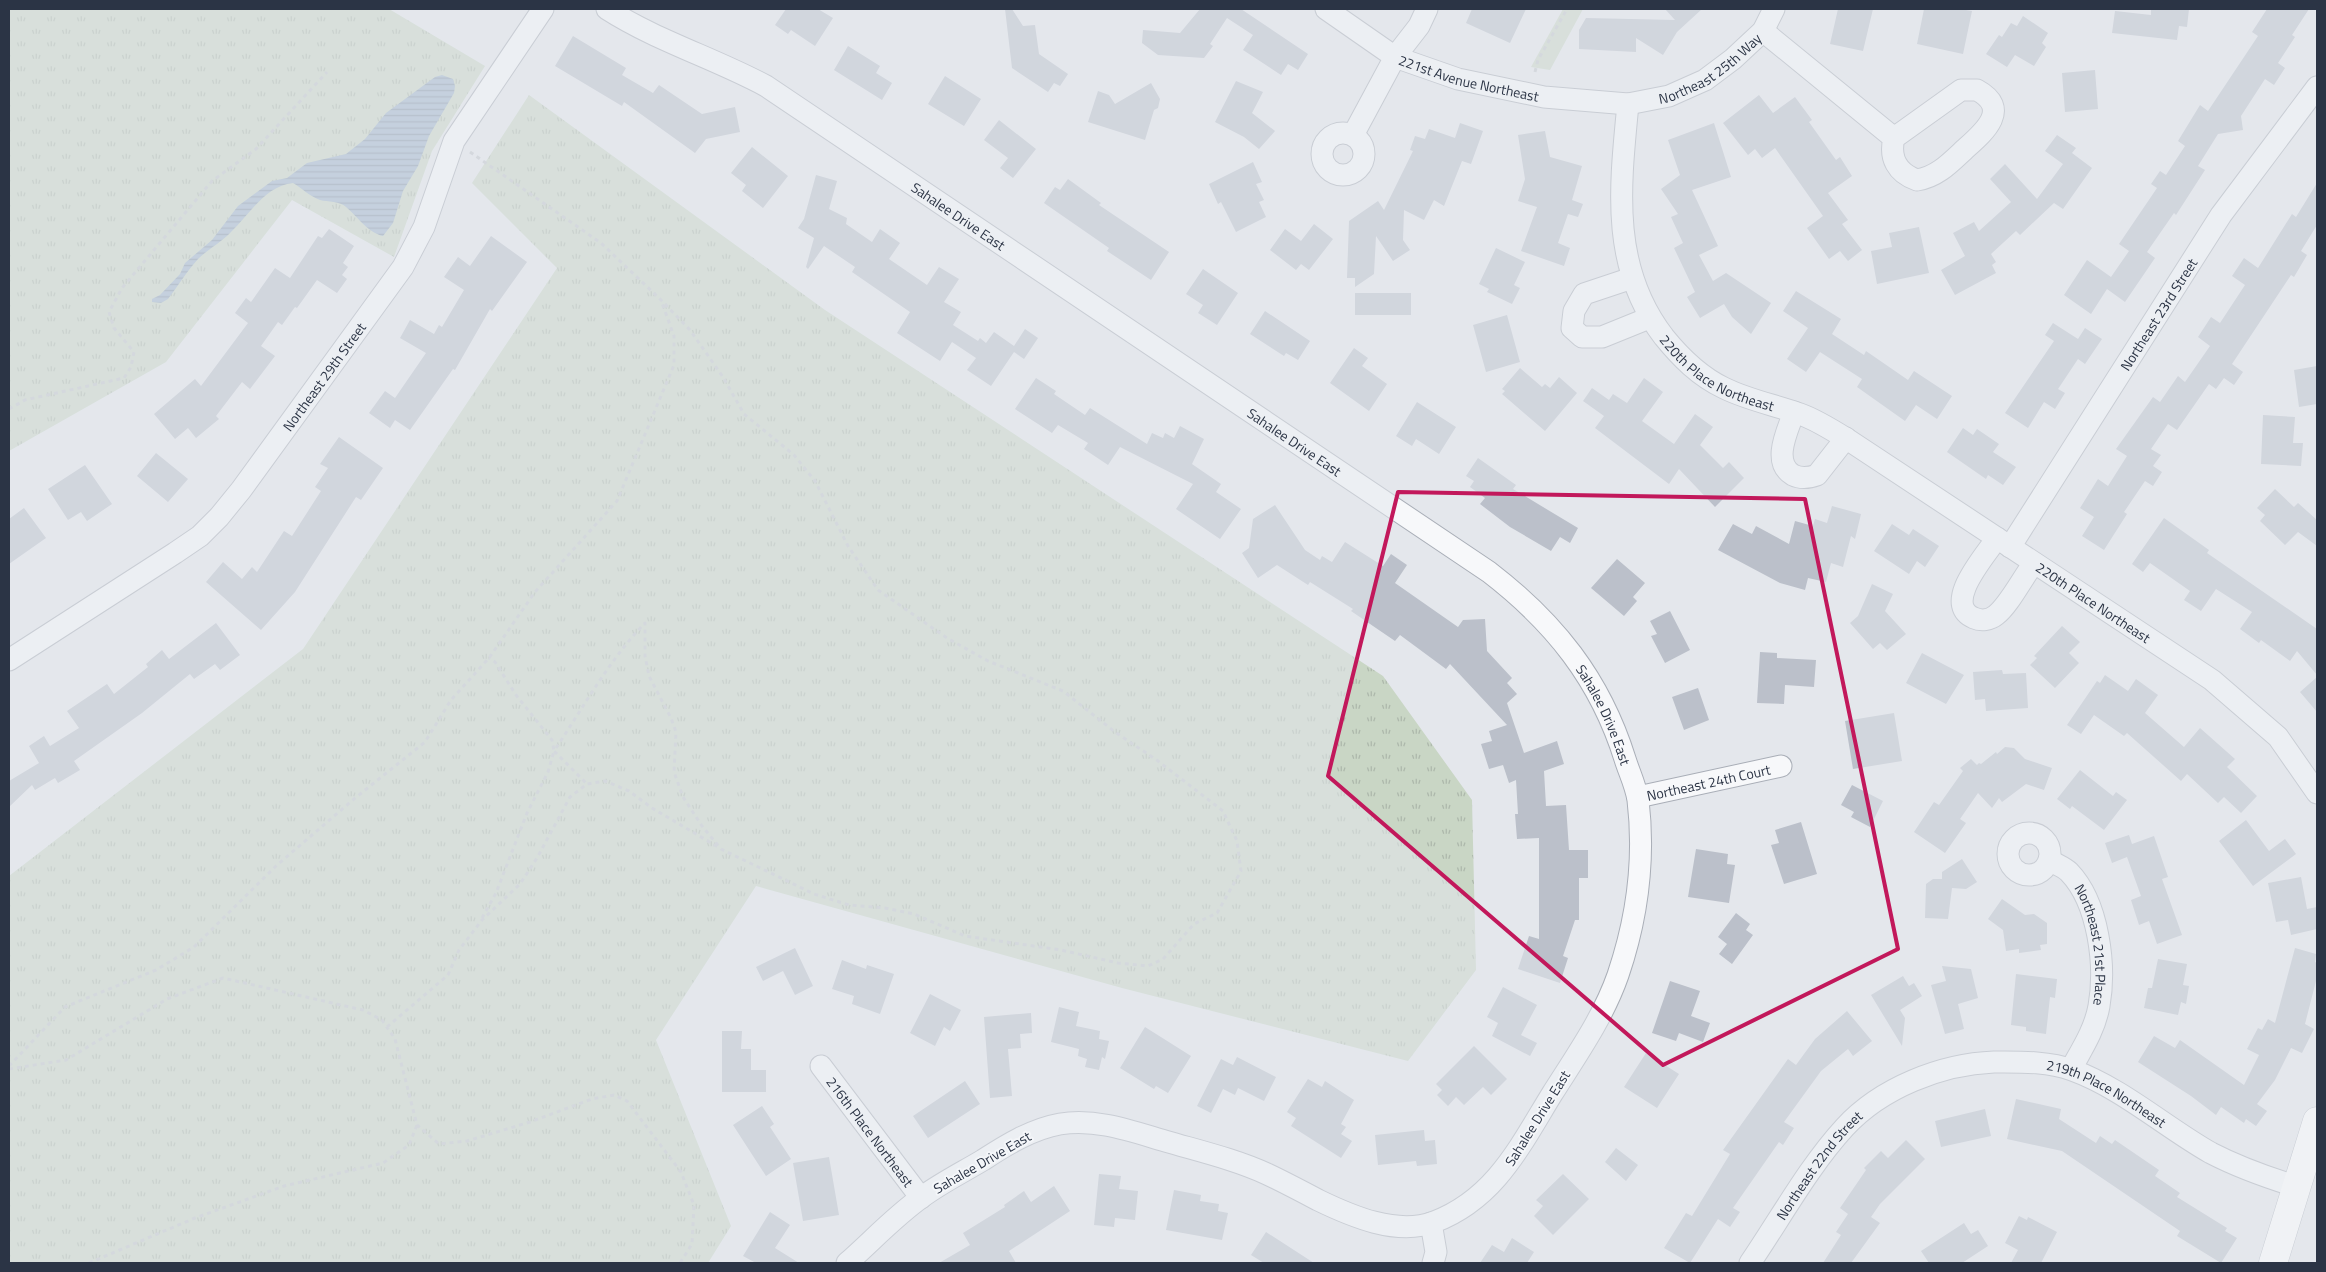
<svg xmlns="http://www.w3.org/2000/svg" width="2326" height="1272" font-family="'Titillium Web',sans-serif">
<defs>
<pattern id="grass-tufts" width="24" height="20" patternUnits="userSpaceOnUse" patternTransform="scale(1.25)"><rect width="24" height="20" fill="#c9d6c5"/><path d="M3 7l-1-3M5 7V3M7 7l1-3M15 17l-1-3M17 17v-4M19 17l1-3" fill="none" stroke="#adb8ab"/></pattern>
<pattern id="water-rules" width="6" height="5" patternUnits="userSpaceOnUse" patternTransform="scale(1.25)"><rect width="6" height="5" fill="#9fb4cc"/><path d="M0 2.5h6" fill="none" stroke="#8293a7"/></pattern>
</defs>
<rect width="100%" height="100%" fill="#e4e7ec"/>
<path fill="url(#grass-tufts)" d="M9,9h380l96,57 -53,85 -38,106 -102,-57 -126,162 -157,89z
M529,95l296,215 558,366 89,124 4,170 -68,91 -286,-73 -366,-102 -100,154 75,186 -23,37h-699v-387l294,-227 254,-381 -85,-85z"/>
<path fill="#c9d6c5" d="M1563,9h20l-33,61 -19,-3z"/>
<path fill="url(#water-rules)" d="M442,75l11,4 2,7 -1,7 -25,43 -11,30 -15,25 -10,32 -10,13c-16,-4 -25,-19 -37,-29 -6,-6 -18,-5 -26,-7 -11,-4 -18,-12 -27,-17 -28,3 -43,31 -62,49 -9,10 -23,17 -33,27 -11,12 -20,27 -30,40l-7,4 -9,-1v-3l8,-4 20,-21 5,-11 27,-23 26,-34 34,-25 15,-3 20,-15 39,-9 19,-15 21,-26 49,-36z"/>
<path fill="#bbc0ca" d="M786,9h32l15,9 -18,28 -24,-16 -3,4 -13,-9z
M1005,9h7l11,17 12,-1 4,29 29,20 -8,12 -6,-3 -6,9 -36,-24z
M1200,9h41l67,45 -10,16 -10,-6 -7,11 -38,-25 10,-15 -26,-17 -17,26 3,2 -9,12 -46,-3 -16,-12 1,-13 37,3z
M1472,9h54l-16,34 -44,-20z
M1665,9h37l-25,23 -14,23 -27,-17v14l-57,-3v-19l7,-12 89,2z
M1838,9h35l-10,42 -33,-7z
M1924,9h36l12,2 -9,43 -46,-10z
M2151,9h38l-2,18 -8,-1 -2,14 -65,-7 3,-22 36,4z
M2267,9h42l-17,26 3,2 -17,26 7,5 -11,17 -9,-6 -24,37 2,14 -25,4 -20,32 7,4 -29,45 -2,-2 -27,39 8,6 -30,44 -18,-13 -16,25 -27,-19 23,-35 24,17 18,-26 -10,-7 38,-56 -6,-4 9,-13 6,4 19,-29 -7,-5 22,-36 8,6 50,-75 -6,-4z
M2023,16l25,17 -6,10 4,4 -12,19 -19,-11 -8,12 -21,-13 13,-19 3,2 9,-14 6,3z
M573,36l53,32 -4,7 31,18 6,-8 43,29 33,-7 5,25 -34,7 -11,14 -71,-51 -2,4 -67,-40z
M848,46l32,20 -4,7 16,10 -10,17 -48,-30z
M2095,70l3,39 -33,3 -3,-39z
M945,76l36,23 -17,27 -36,-22z
M1236,81l27,11 -11,21 23,18 -16,18 -15,-12 -29,-15z
M1151,83l9,16 -2,9 -4,2 -9,30 -57,-18 10,-31 11,4 6,9z
M1759,95l14,18 22,-16 17,23 -3,2 27,38 4,-3 12,19 -24,17 20,27 -6,4 20,26 -14,11 -8,-10 -11,8 -22,-31 16,-12 -48,-68 -13,10 -7,-9 -7,6 -25,-32z
M999,120l37,29 -23,29 -13,-10 8,-10 -24,-18z
M1460,123l23,8 -12,33 -9,-3 -18,45 -10,-6 -10,20 -20,-10 -1,30 7,10 -17,11 -17,-25 -2,38 -19,13v-9h-8l2,-57 29,-20 6,9 29,-59 -3,-1 5,-14 10,3 4,-10 26,9z
M1714,123l17,54 -39,13 26,56 -19,9 14,26 13,-8 45,30 -20,31 -19,-17 -8,-13 -24,14 -13,-21 8,-5 -21,-44 9,-5 -12,-26 7,-3 -17,-25 19,-14 -12,-35z
M1545,131l5,26 32,9 -10,34 11,4 -5,13 -10,-3 -10,29 12,5 -6,18 -43,-15 16,-44 -19,-6 7,-22 -7,-44z
M2057,135l19,13 -4,5 20,15 -29,41 -9,-6 -34,32 -4,-4 -25,23 5,8 -4,3 4,8 -41,22 -14,-25 24,-14 -12,-23 21,-11 5,9 32,-29 -21,-23 15,-15 32,35 26,-35 -18,-13z
M752,147l36,29 -25,32 -21,-17 4,-6 -15,-12z
M1253,162l9,20 -6,2 8,16 -5,2 7,15 -30,15 -15,-30 -3,2 -9,-20z
M816,175l21,6 -8,28 18,9 -1,6 26,18 8,-13 20,14 -11,16 38,26 12,-18 20,12 -15,23 17,10 -8,13 25,16 2,-3 6,5 8,-11 20,14 11,-17 13,9 -14,21 -10,-7 -23,34 -24,-16 9,-12 -24,-16 -12,19 -43,-28 13,-21 -58,-40 3,-5 -31,-21 -16,23 -2,-2 8,-29 -16,-10 6,-9z
M1068,179l33,24 -2,2 70,47 -18,28 -44,-29 2,-3 -65,-45 11,-16 5,3z
M2317,183v42l-16,26 6,4 -13,22 -3,-2 -59,89 11,8 -9,13 -10,-7 -8,11 -7,-5 -32,46 -9,-6 -17,25 10,6 -8,11 9,6 -9,14 -8,-5 -21,31 3,2 -23,36 -22,-14 12,-19 -14,-9 18,-29 10,7 19,-30 -11,-7 37,-52 7,5 18,-26 7,6 25,-36 -12,-9 13,-20 9,6 25,-38 -13,-9 12,-18 14,10 34,-54 4,3z
M1314,224l19,15 -24,31 -8,-6 -5,6 -26,-20 15,-21 16,12z
M1919,227l10,46 -52,11 -6,-33 21,-4 -3,-14z
M329,229l25,17 -11,17 5,4 -6,8 5,4 -10,14 -20,-13 -20,28 -2,-1 -13,18 -4,-3 -17,24 14,10 -25,33 -8,-7 -26,34 3,3 -23,19 -8,-10 -13,11 -21,-25 41,-35 6,7 47,-63 -13,-10 11,-15 5,4 24,-34 15,10 28,-42 4,2z
M491,236l36,26 -35,49 -2,-2 -35,61 -2,-1 -43,61 -15,-10 -5,8 -21,-15 16,-22 10,7 31,-45 -26,-15 10,-18 24,14 5,-9 3,2 22,-37 -20,-13 14,-20 12,9z
M1496,248l29,14 -11,23 6,3 -8,16 -25,-12 2,-3 -10,-5z
M1203,269l35,24 -21,32 -19,-12 5,-8 -17,-11z
M1796,291l45,28 -9,15 32,21 2,-4 42,29 6,-9 38,25 -15,23 -21,-14 -11,16 -48,-34 5,-8 -42,-27 -14,20 -19,-13 21,-31 -25,-17z
M1355,293h56v22h-56z
M1265,311l45,30 -12,19 -12,-7 -2,3 -34,-22z
M1507,315l13,47 -34,10 -13,-47z
M2053,323l25,16 7,-11 17,11 -17,25 -7,-5 -20,30 7,4 -10,16 -11,-7 -16,26 -23,-15 49,-72 -9,-6z
M1354,348l14,10 -6,8 25,18 -18,27 -39,-28z
M2317,366v38l-18,3 -5,-37z
M1520,368l22,19 3,-3 5,4 9,-11 18,16 -32,38 -43,-37 3,-3 -3,-2z
M1036,378l20,13 -2,3 31,21 5,-7 57,36 5,-11 11,5 2,-5 9,5 6,-12 24,13 -12,25 29,20 -5,8 25,17 -21,30 -44,-30 17,-25 -73,-37 -12,18 -24,-16 4,-6 -30,-18 -6,8 -37,-24z
M1644,378l19,14 -21,29 32,23 21,-30 18,13 -13,18 23,23 6,-6 15,16 -29,29 -36,-38 -10,15 -74,-56 9,-12 -21,-15 9,-13 17,12 4,-6 14,9z
M1417,402l39,25 -17,27 -23,-15 -4,7 -16,-10z
M2263,415l32,2 -2,26h10l-2,23 -40,-2z
M1963,428l10,7 4,-6 22,15 -6,8 23,15 -13,18 -15,-10 -2,4 -39,-27z
M339,437l44,31 -22,32 -5,-3 -61,95 -34,38 -55,-48 17,-20 19,17 10,-12 5,5 27,-41 8,5 29,-45 -6,-4 13,-19 -8,-4z
M156,453l32,26 -20,23 -31,-26z
M1478,458l38,27 -3,4 65,39 -8,15 -10,-6 -9,14 -41,-24 -30,-23 5,-6 -15,-11 4,-6 -8,-5z
M85,465l27,39 -25,17 -6,-9 -13,8 -20,-31z
M2275,489l19,18 4,-4 19,17v26l-19,-14 -13,13 -25,-24 5,-6 -8,-7z
M1275,505l30,45 15,10 2,-4 10,6 13,-20 38,24 8,-12 16,11 -12,18 63,44 5,-7 22,-1 2,32 25,27 -5,5 10,11 -10,9 17,50 33,-12 7,23 -20,7 2,35 20,-1 3,45h19v28h-9v42h-4l-12,36 5,2 -8,25 -42,-14 11,-33 10,3v-101l-22,1 -2,-25h3l-2,-34 -7,3 -6,-18 -14,4 -8,-25 11,-3 -3,-10 18,-6 -57,-61 -4,5 -46,-34 -5,6 -44,-30 2,-2 -43,-27 -2,3 -31,-20 -19,13 -16,-25 7,-5 4,-29z
M1832,506l29,8 -6,25 -4,-3 -8,31 -12,-4 -5,19 -18,-4 -3,12 -25,-7 -62,-33 15,-26 19,10 4,-8 33,18 6,-23 18,5 2,-7 12,4z
M24,508l22,30 -37,26v-45z
M2164,518l45,32 -2,3 110,76v46l-20,-24 -7,10 -29,-21 -2,3 -19,-14 12,-17 -36,-23 -15,22 -17,-11 6,-9 -40,-28 -7,9 -11,-8z
M1892,524l17,11 4,-6 26,17 -14,21 -8,-6 -8,13 -35,-23z
M1617,559l28,24 -12,14 4,4 -13,15 -33,-28z
M1872,584l21,10 -8,17 21,23 -19,16 -7,-7 -7,6 -23,-26 8,-7z
M1670,611l20,39 -25,13 -14,-27 6,-2 -7,-13z
M216,623l24,32 -20,15 -5,-6 -21,15 -4,-5 -48,39 -68,48 6,9 -22,13 -3,-5 -20,12 -3,-5 -23,22v-26l30,-18 -10,-17 15,-10 6,10 29,-18 -12,-17 40,-27 7,10 34,-27 -2,-3 16,-14 7,9z
M2062,626l18,16 -11,11 10,10 -24,25 -25,-23 7,-7 -3,-2z
M1760,652l17,1v5l39,2 -2,27 -29,-2 -1,19 -27,-1z
M1922,653l42,22 -18,29 -40,-21z
M2002,670l1,4 23,-1 2,35 -42,3 -1,-12 -10,1 -2,-28z
M2105,675l23,16 8,-12 22,16 -13,18 39,34 16,-19 35,31 -8,8 30,29 -16,17 -17,-16 -6,6 -31,-29 -6,7 -54,-48 -3,3 -30,-21 -13,19 -14,-9 30,-44 3,2z
M2317,677v35l-17,-20z
M1698,688l11,32 -25,10 -12,-33z
M1894,713l8,48 -49,8 -8,-48z
M2005,747l9,1 11,11 27,9 -8,22 -18,-6 -24,18 -3,-4 -7,10 -14,-15 -18,26 6,4 -21,30 -31,-21 20,-30 5,3 24,-34 -3,-3 11,-9 6,6 2,-2 2,1 15,-12 1,2z
M2080,770l33,26 3,-4 11,8 -23,30 -32,-24 -2,3 -13,-10z
M1852,785l31,16 -13,26 -19,-10 3,-5 -13,-7z
M2246,820l23,31 16,-12 11,15 -43,32 -34,-45z
M1801,822l16,52 -33,10 -13,-39 8,-2 -4,-13z
M2129,835l3,9 22,-8 14,41 -6,2 20,56 -25,9 -8,-23 -10,4 -8,-25 10,-4 -14,-39 -15,6 -7,-20z
M1696,849l32,5 -1,10 8,1 -6,38 -41,-6z
M1962,859l15,23 -11,7 -14,-1 -4,31 -23,-1 1,-34 7,-5h9v-7z
M2301,877l6,32 10,-2v22l-26,6 -3,-15 -12,2 -8,-39z
M2002,899l23,16 9,-1 13,9v21l-7,1 1,5 -22,3v-4l-13,2 -3,-21 -15,-11z
M1736,913l14,11 -4,6 7,5 -21,29 -13,-10 8,-10 -9,-7z
M795,948l18,38 -18,9 -12,-24 -20,10 -7,-14z
M2295,948l21,6 -1,8 2,1v14l-12,47 9,5 -12,24 -11,-5 -16,32 -18,24 10,7 -11,15 -10,-7 -2,4 -23,-16 -5,8 -25,-19 -53,-34 16,-26 21,12 5,-8 64,45 15,-30 -12,-6 11,-21 4,2 6,-11 7,4z
M2158,959l29,5 -4,21 6,1 -3,18 -5,-2 -3,13 -34,-7 4,-20h4z
M842,960l24,9 1,-4 27,9 -14,40 -28,-10 2,-8 -22,-7z
M1942,966l29,3 7,29 -20,6 6,25 -19,5 -14,-49 15,-4z
M2016,974l41,5 -2,19 -5,-1 -4,37 -20,-3v-4l-15,-2z
M1903,976l6,10 5,-3 8,13 -22,14 5,8 -3,28 -31,-51z
M1670,981l30,10 -9,25 19,7 -7,19 -24,-9 -3,8 -24,-8z
M1503,987l34,18 -16,30 16,8 -7,13 -38,-20 6,-13 -11,-6z
M930,994l31,16 -11,21 -6,-4 -9,19 -25,-13z
M1059,1007l20,5 -3,14 24,5 -1,8 10,2 -4,18 -3,-2 -3,13 -14,-3 2,-8 -9,-3 1,-7 -28,-7z
M1847,1011l25,30 -19,15 -5,-7 -27,22 -37,51 10,6 -11,17 -4,-3 -46,66 7,4 -10,15 -12,-8 -28,44 -26,-15 22,-35 6,3 38,-62 -7,-4 65,-91 8,6 19,-26z
M1031,1013l1,20 -12,1 1,14 -13,1 4,47 -22,2 -6,-81z
M1145,1027l46,29 -23,37 -12,-7 -2,3 -34,-21z
M722,1031h20l-1,18h10v21h15v22h-44z
M1474,1046l33,33 -16,16 -8,-8 -19,18 -8,-8 -8,9 -11,-11 5,-5 -6,-6z
M1646,1053l33,21 -22,34 -33,-21z
M1237,1057l39,20 -12,24 -26,-13 -3,7 -12,-6 -12,24 -14,-7 24,-47 12,6z
M1308,1079l14,8 3,-6 29,19 -13,24 5,3 -5,7 11,7 -11,17 -50,-32 5,-8 -9,-6z
M965,1081l15,23 -52,34 -15,-22z
M2016,1099l45,10 -2,10 37,24 4,-7 12,8 3,-4 44,30 -4,6 25,17 -3,4 50,31 -2,3 12,7 -16,25 -44,-27 3,-5 -118,-80 -55,-12z
M762,1106l12,18 -4,3 21,32 -25,17 -33,-51z
M1985,1109l6,27 -50,11 -6,-26z
M1424,1130l1,11 10,-1 2,24 -20,2 -1,-5 -38,4 -3,-30z
M1906,1140l19,19 -45,45 -9,13 9,6 -29,40h-28l18,-28 -5,-3 12,-18 -8,-6 26,-38 -2,-2 17,-17 7,7z
M1616,1148l22,17 -12,16 -21,-19z
M829,1157l10,58 -36,6 -10,-58z
M1099,1174l22,2 -2,13 19,2 -3,29 -20,-2 -1,9 -20,-2z
M1563,1174l26,25 -36,36 -19,-19 9,-10 -7,-6z
M1054,1186l16,25 -61,40 7,12h-77l31,-18 -7,-12 42,-26 -1,-2 20,-14 7,11z
M1174,1190l27,5 -1,6 19,3 -1,7 10,2 -6,27 -56,-10z
M770,1212l20,13 -15,23 24,15h-43l-13,-7z
M2019,1216l8,4 1,-3 29,15 -16,31h-30l7,-13 -13,-7z
M1964,1223l7,11 7,-4 10,16 -26,17h-33l-8,-12z
M1266,1232l48,31h-50l-13,-8z
M1512,1238l22,14 -7,11h-47l12,-18 12,7z"/>
<g fill="none" stroke-linecap="round" stroke-linejoin="round">
<g stroke="#a9aeb7" stroke-width="23">
<g id="street">
<path id="s1" d="M607,9c50,32 107,49 159,77l723,486c65,50 111,107 136,187 4,13 11,27 13,41 7,59 -1,119 -20,175 -15,43 -42,81 -66,119 -32,52 -57,105 -118,128 -37,14 -83,-6 -116,-22 -17,-9 -34,-18 -51,-26 -33,-15 -68,-23 -102,-33 -34,-10 -69,-23 -105,-17 -28,5 -54,21 -77,36 -20,12 -42,23 -61,37 -27,19 -51,45 -75,66"/>
<path id="s2" d="M1326,9l69,48 63,22 86,18 84,7 41,-8 36,-16 28,-21 30,-28 11,-22"/>
<path d="M1763,31l131,107c-5,20 3,35 23,42 20,-3 33,-17 48,-31 18,-16 47,-40 12,-59h-16l-67,48"/>
<path id="s3" d="M1628,104c-8,83 -18,163 36,233 17,21 35,39 60,51 24,12 51,17 76,26 17,6 34,17 50,27l362,239 66,57 39,56"/>
<circle cx="1343" cy="154" r="21"/>
<path d="M1353,135l42,-78 24,-31 8,-17"/>
<path d="M1632,278l-48,16 -10,17 -2,17 10,9h20l47,-19"/>
<path d="M1794,412c-6,18 -23,50 -1,63 8,4 16,3 24,0l29,-37"/>
<path d="M1997,538c-11,17 -56,66 -23,80 7,3 16,2 22,-3 13,-10 27,-38 38,-52"/>
<path id="s4" d="M2010,547l211,-332 96,-128"/>
<path id="s5" d="M9,660l166,-107 25,-17 19,-19 22,-27 162,-223 21,-40 30,-86 89,-132"/>
<path id="s6" d="M1638,797l143,-31"/>
<circle cx="2029" cy="854" r="21"/>
<path id="s7" d="M2049,860c6,4 15,7 20,12 30,31 37,94 30,134 -4,23 -17,43 -28,63"/>
<path id="s8" d="M821,1066l100,132"/>
<path d="M1431,1223l5,29 -3,11"/>
<path id="s9" d="M1750,1263c30,-44 59,-97 95,-136 36,-39 96,-63 149,-65 24,0 54,-1 78,8 50,18 93,57 139,83 27,14 55,24 84,33"/>
</g>
</g>
<g stroke="#a9aeb7" stroke-width="29">
<path id="secondary" d="M2273,1263l44,-142"/>
</g>
<path stroke="#c2c5cb" stroke-width="3" stroke-dasharray="4 4" stroke-linecap="butt" d="M1535,72l3,-12 29,-51
M470,152l131,91 60,57 29,30 33,47 21,37 50,41 21,26 33,65 30,44 69,48 41,23 75,30 52,41 43,29 65,50 14,30 4,30 -24,42 -23,11 -31,35 -15,7 -30,-3 -57,-13 -96,-14 -51,-22 -29,-6 -36,-3 -35,-11 -93,-45 -19,-23 -19,-29 -9,-25 2,-40 -5,-14 -22,-42 -4,-20v-33c-36,37 -62,85 -91,128l33,33
M9,409l16,-9 99,-22 7,-11 3,-15 -20,-24 -5,-16 13,-24 90,-107 44,-32 71,-77
M482,918l14,-25 31,-80 21,-41 6,-21 -2,-11 -36,-45 -21,-33 -6,-4
M387,1027l61,-52 11,-25 23,-30 38,-36 17,-26 33,-61 17,-13 18,-3 24,10 23,17 66,39
M9,1066l56,-59 91,-37 38,-23 82,-81 78,-67 71,-57 26,-42 38,-42 46,-66 82,-91 57,-136v-29l-12,-33
M9,1069l57,-9 101,-61 56,-21 140,32 19,10 13,19 22,86 22,19 28,-3 63,-19 62,-23 22,-4 13,6 54,71 13,33 -2,39 -12,19
M89,1263l106,-45 89,-32 99,-23 26,-18 8,-20"/>
<use href="#street" stroke="#f7f8fa" stroke-width="21"/>
<use href="#secondary" stroke="#fff" stroke-width="28"/>
</g>
<path d="M0 0H2326V1272H0ZM1398,492l407,7 93,450 -235,116 -335,-289z" fill="#e4e7ec" fill-opacity=".55" fill-rule="evenodd"/>
<path fill="none" stroke="#c2185b" stroke-width="4" stroke-linejoin="round" d="M1398,492l407,7 93,450 -235,116 -335,-289z"/>
<g text-anchor="middle" dominant-baseline="central" stroke-width="4" stroke-linejoin="round" paint-order="stroke">
<g font-size="14" fill="#2b3445" stroke="#f4f6f9">
<text stroke="none"><textPath href="#s2" startOffset="414">Northeast 25th Way</textPath></text>
<text stroke="none"><textPath href="#s2" startOffset="161">221st Avenue Northeast</textPath></text>
<text stroke="none"><textPath href="#s1" startOffset="409">Sahalee Drive East</textPath></text>
<text stroke="none"><textPath href="#s4" startOffset="276">Northeast 23rd Street</textPath></text>
<text stroke="none"><textPath href="#s3" startOffset="308">220th Place Northeast</textPath></text>
<text stroke="none"><textPath href="#s5" startOffset="430">Northeast 29th Street</textPath></text>
<text stroke="none"><textPath href="#s1" startOffset="814">Sahalee Drive East</textPath></text>
<text stroke="none"><textPath href="#s3" startOffset="751">220th Place Northeast</textPath></text>
<text stroke="none"><textPath href="#s1" startOffset="1234">Sahalee Drive East</textPath></text>
<text stroke="none"><textPath href="#s6" startOffset="72">Northeast 24th Court</textPath></text>
<text stroke="none"><textPath href="#s7" startOffset="102">Northeast 21st Place</textPath></text>
<text stroke="none"><textPath href="#s9" startOffset="452">219th Place Northeast</textPath></text>
<text transform="translate(1537 1118) rotate(-58)">Sahalee Drive East</text>
<text stroke="none"><textPath href="#s8" startOffset="82">216th Place Northeast</textPath></text>
<text transform="translate(982 1162) rotate(-30)">Sahalee Drive East</text>
<text stroke="none"><textPath href="#s9" startOffset="120">Northeast 22nd Street</textPath></text>
</g>
</g>
<rect width="2326" height="1272" fill="none" stroke="#2b3445" stroke-width="20"/>
</svg>
